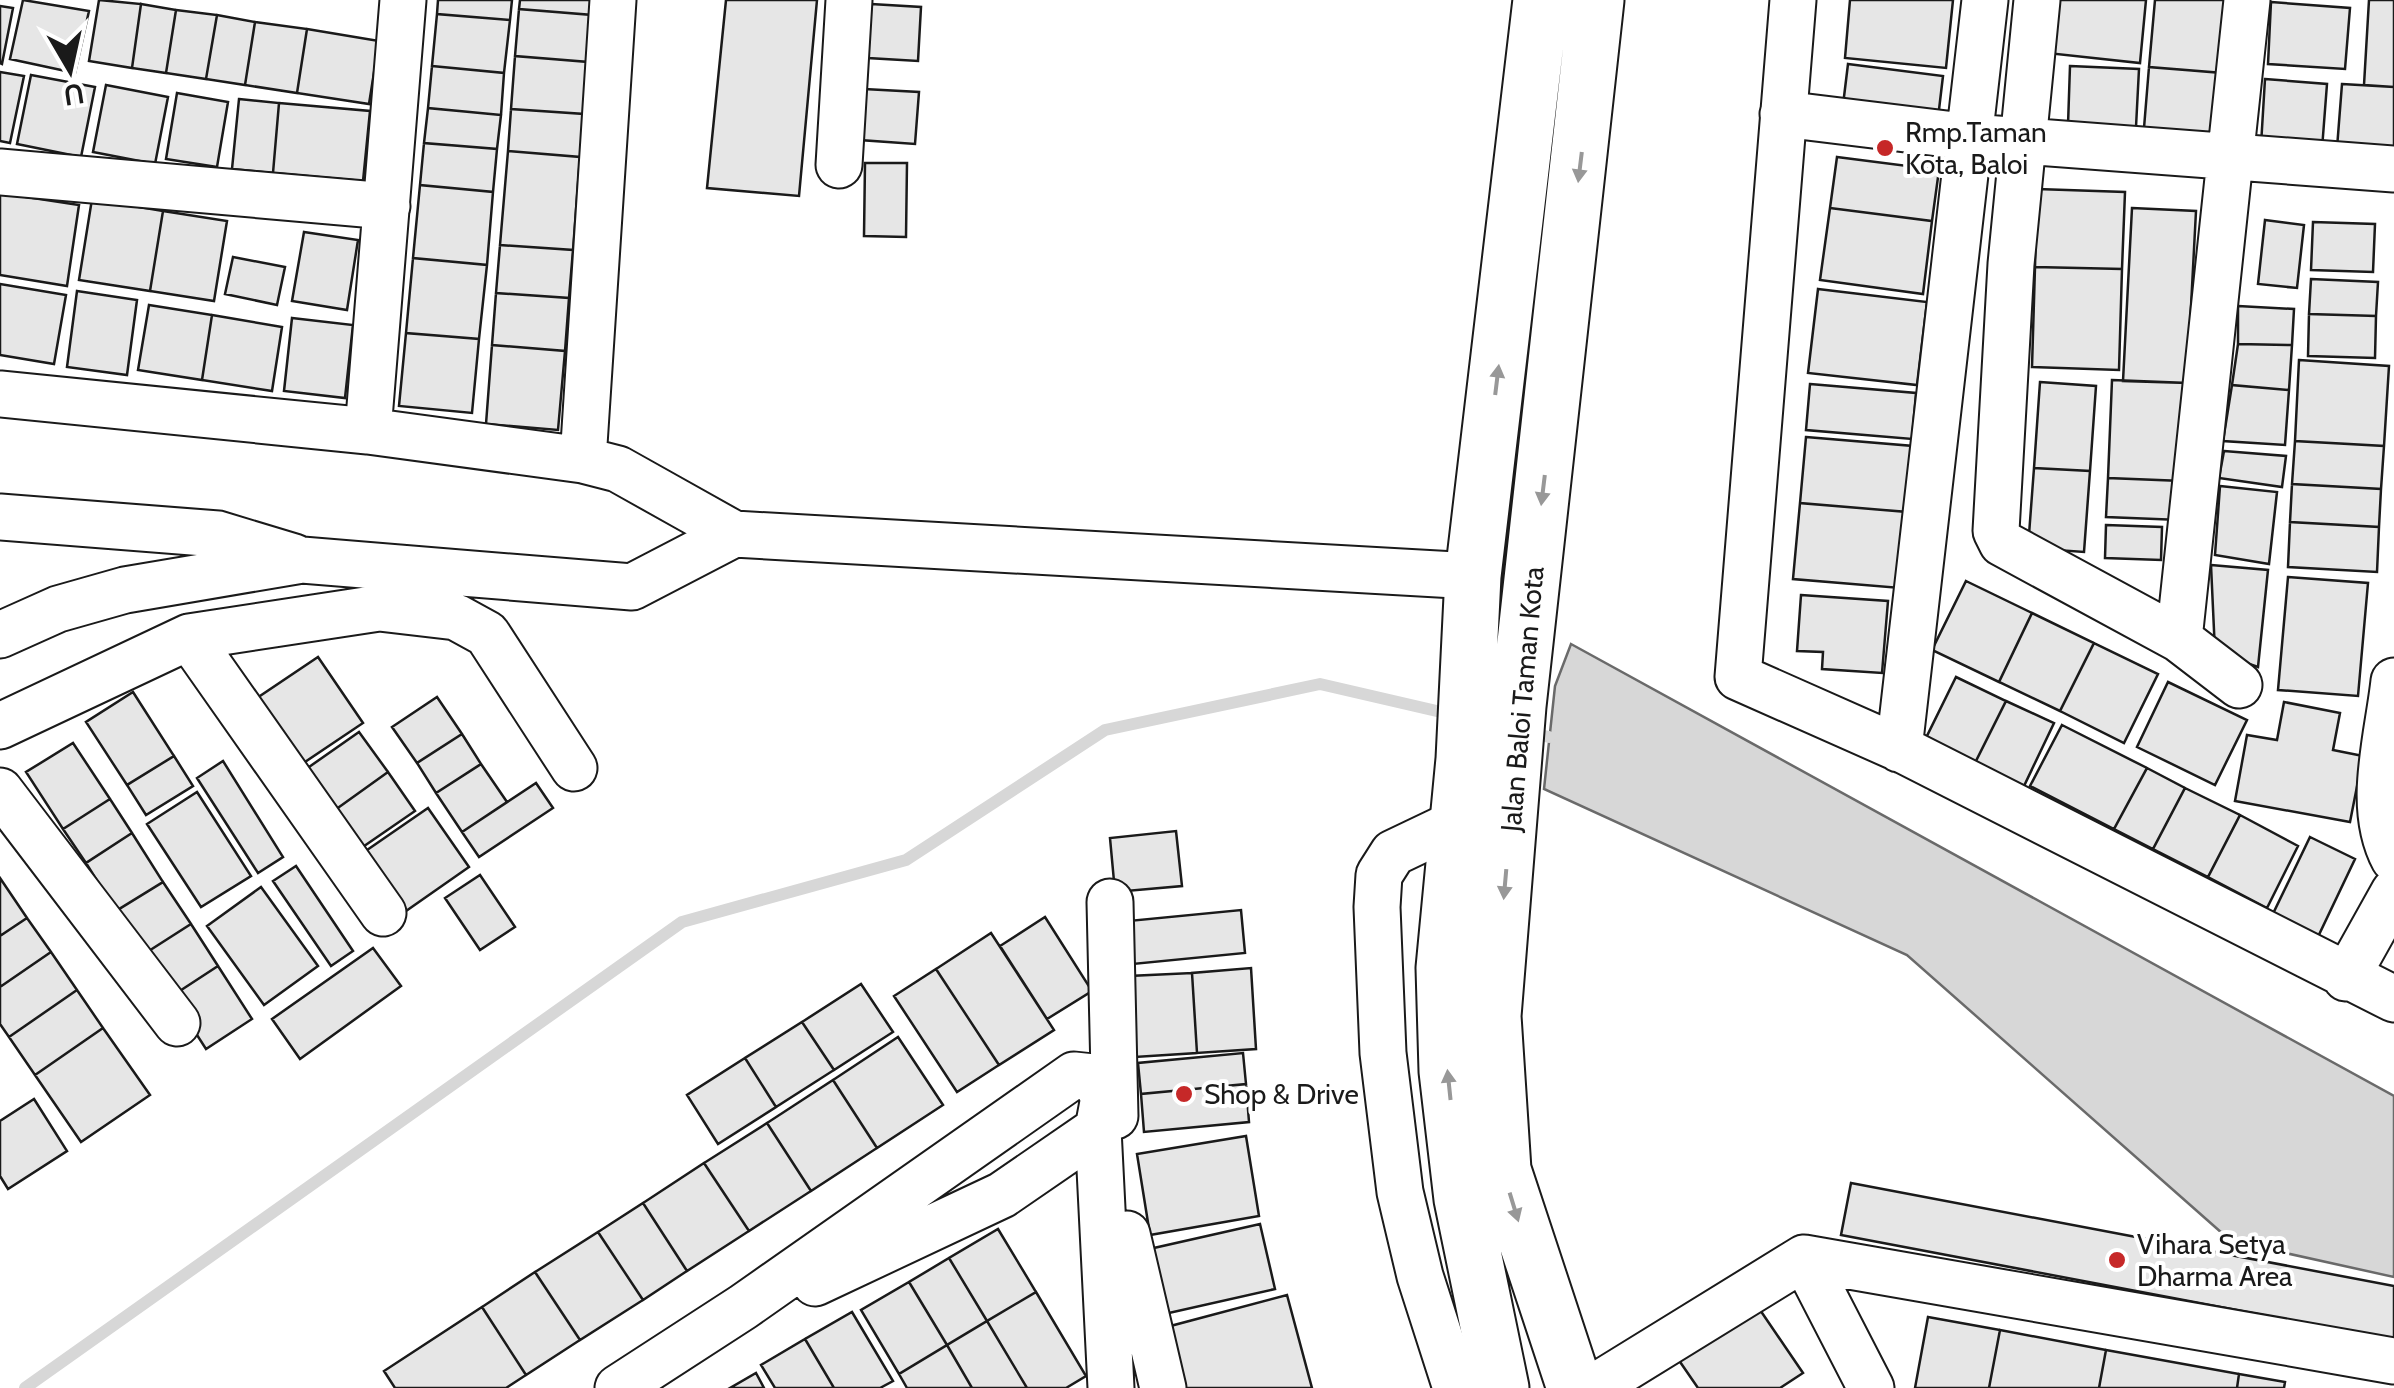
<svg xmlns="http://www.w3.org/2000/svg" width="2394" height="1388" font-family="Cabin,sans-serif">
<rect width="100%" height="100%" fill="#fff"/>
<path fill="#d7d7d7" stroke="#6a6a6a" stroke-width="2.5" d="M1571,644l823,452v181l-163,-36 -324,-286 -363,-166 11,-103z"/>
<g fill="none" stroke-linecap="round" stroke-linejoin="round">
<path stroke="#d7d7d7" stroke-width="12" d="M1527,732l22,5
M25,1388l657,-466 224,-62 199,-130 215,-46 134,31"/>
</g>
<path fill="#e6e6e6" stroke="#1a1a1a" stroke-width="2.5" d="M23,0l66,11 -14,62 -65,-14z
M99,0l42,4 -9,64 -43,-7z
M438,0h74l-2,20 -73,-6z
M520,0h73l-1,15 -73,-6z
M726,0h91l-18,196 -92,-8z
M1850,0h103l-7,68 -101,-10z
M2053,0h93l-6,63 -93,-10z
M2155,0h74l-7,73 -73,-6z
M2369,0h25v87l-30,-2z
M2271,2l79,6 -5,61 -77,-5z
M141,4l35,6 -10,63 -34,-5z
M871,4l50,3 -3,54 -50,-3z
M0,6l13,2 -11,56 -2,-1z
M519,9l73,6 -4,47 -73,-6z
M176,10l41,5 -11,64 -40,-6z
M437,14l73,6 -6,53 -72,-7z
M217,15l38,7 -10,63 -39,-6z
M255,22l52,7 -10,64 -52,-8z
M307,29l72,12 -10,63 -72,-11z
M515,56l73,6 -4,52 -73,-5z
M1848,64l95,12 -5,42 -95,-13z
M432,66l72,7 -3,42 -73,-7z
M2070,66l69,3 -3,58 -68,-2z
M2149,67l73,6 -6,61 -72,-6z
M0,72l24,4 -14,67 -10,-2z
M31,75l64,12 -14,70 -64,-13z
M2265,79l62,5 -5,65 -61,-4z
M2342,84l52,3v64l-57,-3z
M106,85l62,12 -13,67 -62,-12z
M864,89l55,3 -4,52 -55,-4z
M177,93l51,9 -11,65 -51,-8z
M239,99l40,4 -6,70 -41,-4z
M279,103l91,8 -7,70 -90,-8z
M428,108l73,7 -4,34 -73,-6z
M511,109l73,5 -4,43 -72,-6z
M424,143l73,6 -4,43 -73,-7z
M508,151l72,6 -7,93 -73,-5z
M1837,157l102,13 -7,51 -102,-13z
M865,163h42l-1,74 -42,-1z
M420,185l73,7 -6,73 -74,-7z
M2037,189l88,3 -3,77 -87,-2z
M0,193l79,12 -12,81 -67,-11z
M92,199l71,12 -13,80 -71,-11z
M1830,208l102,13 -9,73 -103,-14z
M2132,208l64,3 -9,172 -64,-2z
M163,211l64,10 -13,80 -64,-10z
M2265,220l39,5 -7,63 -39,-4z
M2313,222l62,2 -2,48 -62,-2z
M304,232l54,8 -11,70 -55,-9z
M500,245l73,5 -4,48 -73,-5z
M233,257l52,10 -8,38 -52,-11z
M413,258l74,7 -8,74 -73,-6z
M2035,267l87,2 -3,101 -87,-3z
M2311,279l67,3 -2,34 -67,-2z
M0,284l66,11 -12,69 -54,-9z
M1818,289l109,13 -10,83 -109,-12z
M77,291l60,9 -10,75 -60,-8z
M496,293l73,5 -4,53 -73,-6z
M149,305l63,10 -10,65 -64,-10z
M2238,306l56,3 -2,36 -54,-1z
M2309,314l67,2 -1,42 -67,-2z
M212,315l70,12 -10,64 -70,-11z
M292,318l61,7 -8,73 -61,-7z
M406,333l73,6 -7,74 -73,-7z
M2238,344l54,1 -3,45 -57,-5z
M492,345l73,6 -7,79 -72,-6z
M2299,360l90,6 -5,80 -89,-5z
M2112,380l75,3 -5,98 -74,-3z
M2040,382l56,4 -6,85 -56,-3z
M1810,384l106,9 -4,46 -106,-9z
M2232,385l57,5 -4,55 -62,-4z
M1806,437l107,9 -6,66 -107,-9z
M2295,441l89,5 -3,43 -89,-5z
M2224,451l62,5 -4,31 -63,-9z
M2034,468l56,3 -6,81 -56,-4z
M2108,478l74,3 -2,39 -74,-3z
M2292,484l89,5 -2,38 -89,-5z
M2220,486l57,6 -8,72 -54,-9z
M1800,503l107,9 -7,76 -107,-9z
M2290,522l89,5 -2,45 -89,-5z
M2106,525l56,2 -1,33 -56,-2z
M2211,565l57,5 -10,97 -43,-15z
M2288,577l80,6 -10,113 -80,-6z
M1966,581l66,32 -33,69 -67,-32z
M1801,595l87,6 -6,72 -60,-4 1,-17 -26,-1z
M2032,613l62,30 -34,68 -61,-29z
M2094,643l64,31 -34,69 -64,-32z
M318,657l45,66 -67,45 -45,-66z
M1956,677l50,24 -31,62 -50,-23z
M2168,682l79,38 -32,65 -78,-38z
M133,692l41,64 -47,29 -41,-63z
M437,697l25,37 -45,29 -25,-36z
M2006,701l48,22 -30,63 -49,-23z
M2284,702l56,11 -7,37 30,6 -13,66 -115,-21 12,-66 30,5z
M2062,725l85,43 -33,61 -84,-43z
M359,732l29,40 -60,43 -29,-41z
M462,734l19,30 -45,29 -19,-30z
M73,743l37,56 -47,30 -37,-57z
M174,756l19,30 -47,29 -19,-30z
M223,761l60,96 -25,16 -61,-95z
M481,764l26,38 -45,30 -26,-39z
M2147,768l38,20 -32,61 -39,-20z
M388,772l27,39 -61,42 -26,-38z
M536,783l17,25 -74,49 -17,-25z
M2185,788l55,27 -32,62 -55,-28z
M197,792l54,84 -50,31 -54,-83z
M110,799l22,34 -46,30 -23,-34z
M428,808l41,59 -73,51 -42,-59z
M2240,815l58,31 -31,62 -59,-31z
M1176,831l6,55 -67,6 -5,-54z
M132,833l31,49 -47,29 -30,-48z
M2310,837l45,22 -40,84 -46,-21z
M296,866l57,85 -22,15 -58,-85z
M480,875l35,52 -35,23 -35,-52z
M0,878l27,40 -27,18z
M163,882l28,42 -47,30 -28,-43z
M261,887l57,79 -54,39 -57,-79z
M1241,910l4,43 -112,11 -5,-43z
M1045,917l47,74 -45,28 -47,-73z
M27,918l24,34 -51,35v-51z
M191,924l27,42 -46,30 -28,-42z
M991,933l63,97 -55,35 -63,-96z
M373,948l28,38 -101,73 -28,-40z
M51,952l26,38 -68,47 -9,-13v-37z
M218,966l34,53 -46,30 -34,-53z
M1251,968l5,81 -59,4 -5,-80z
M936,969l63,96 -42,27 -63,-96z
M1192,973l5,80 -62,4 -6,-81z
M861,984l32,48 -59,38 -32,-48z
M77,990l26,38 -68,47 -26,-38z
M802,1022l32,48 -58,37 -31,-49z
M103,1028l47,67 -69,47 -46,-67z
M898,1037l45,68 -66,43 -44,-68z
M1243,1053l3,31 -105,10 -3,-31z
M745,1058l31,49 -58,37 -31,-49z
M833,1080l44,68 -66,43 -44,-68z
M1246,1084l3,38 -105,10 -3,-38z
M34,1099l33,52 -59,38 -8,-13v-55z
M767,1123l44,68 -62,40 -45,-68z
M1246,1136l13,80 -109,19 -13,-81z
M704,1163l45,68 -62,40 -44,-68z
M1851,1183l543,103v54l-553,-105z
M643,1203l44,68 -44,29 -45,-68z
M1260,1224l15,65 -115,26 -15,-65z
M998,1229l38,63 -49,29 -38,-63z
M598,1232l45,68 -63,40 -45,-68z
M949,1258l38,63 -40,24 -38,-63z
M535,1272l45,68 -54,35 -44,-68z
M909,1282l38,63 -48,29 -38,-64z
M1036,1292l50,84 -20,12h-39l-40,-67z
M1287,1295l25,93h-132l-17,-60z
M1756,1304l47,69 -23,15h-82l-22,-32z
M482,1307l44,68 -20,13h-111l-11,-17z
M852,1312l41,69 -13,7h-46l-29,-49z
M1928,1317l72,13 -11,58h-74z
M987,1321l40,67h-55l-25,-43z
M2000,1330l106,20 -7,38h-110z
M805,1339l29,49h-59l-14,-23z
M947,1345l25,43h-65l-8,-14z
M2106,1350l133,24 -2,14h-138z
M756,1373l8,15h-34z
M2239,1374l46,8 -1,6h-47z"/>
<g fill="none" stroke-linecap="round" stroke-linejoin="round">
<g stroke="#1a1a1a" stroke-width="49">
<path id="minor" d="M1793,0l-55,677 167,74 489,248
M2037,0l-26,264 -15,267 6,12 177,96 60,46
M1783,114l188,23 423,32
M839,165l10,-165
M0,172l387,34
M0,394l368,37 215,29 35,9 116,65
M368,431l35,-431
M583,460l30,-460
M0,517l218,17 76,23
M0,635l58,-26 67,-19 177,-30 330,27 102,-53 739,42
M189,637l194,276
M2179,639l68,-639
M2394,681c-6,56 -28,126 0,178
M0,726l189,-89 190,-29 77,9 31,17 87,134
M1899,749l86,-749
M0,791l177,232
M1110,902l5,214
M2346,978l48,-86
M1127,1234l36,154
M1804,1258l67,130
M815,1283l187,-88 96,-66
M618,1388l125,-81 331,-232 19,2 11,20 -6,32 13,259
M1456,1388l-36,-112 -20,-84 -17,-139 -6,-146 2,-32 14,-22 65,-31
M1593,1388l211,-130 590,103"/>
</g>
<g stroke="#1a1a1a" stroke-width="59">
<path id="highway" d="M1501,1388l-39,-189 -15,-128 -3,-103 20,-209 9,-183 68,-576
M1575,1388l-72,-218 -10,-154 25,-310 78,-706"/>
</g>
<use href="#minor" stroke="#fff" stroke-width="45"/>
<use href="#highway" stroke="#fff" stroke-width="55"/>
</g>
<defs><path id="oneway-solid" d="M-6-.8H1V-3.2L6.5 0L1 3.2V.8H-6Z" transform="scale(2.5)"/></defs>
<g fill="#989898">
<use href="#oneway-solid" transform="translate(1580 167) rotate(97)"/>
<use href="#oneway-solid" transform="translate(1497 380) rotate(-83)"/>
<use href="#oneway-solid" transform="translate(1543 490) rotate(97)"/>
<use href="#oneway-solid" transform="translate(1505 884) rotate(95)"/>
<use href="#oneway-solid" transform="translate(1449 1085) rotate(-96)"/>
<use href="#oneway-solid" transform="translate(1514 1207) rotate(73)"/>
</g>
<g fill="#c62828" stroke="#fff" stroke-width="4">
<circle cx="1885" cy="148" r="10"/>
<circle cx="1184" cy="1094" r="10"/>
<circle cx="2117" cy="1260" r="10"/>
</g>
<g text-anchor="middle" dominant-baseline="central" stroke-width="8" stroke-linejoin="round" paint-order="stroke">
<g font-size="28" fill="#1a1a1a" stroke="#fff" text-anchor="start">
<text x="1905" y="132">Rmp.Taman<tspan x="1905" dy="32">Kota, Baloi</tspan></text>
<text x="1204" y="1094">Shop &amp; Drive</text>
<text x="2137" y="1244">Vihara Setya<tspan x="2137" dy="32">Dharma Area</tspan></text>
</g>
<g font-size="28" fill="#1a1a1a" stroke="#fff">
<text transform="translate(1522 699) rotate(-85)">Jalan Baloi Taman Kota</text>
</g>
</g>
<g transform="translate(70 70) rotate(171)" stroke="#ffffff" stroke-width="8" paint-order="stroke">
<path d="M0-8L18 38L0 25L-18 38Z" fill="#1a1a1a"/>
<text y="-15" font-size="28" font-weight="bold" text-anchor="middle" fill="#1a1a1a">U</text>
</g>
</svg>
